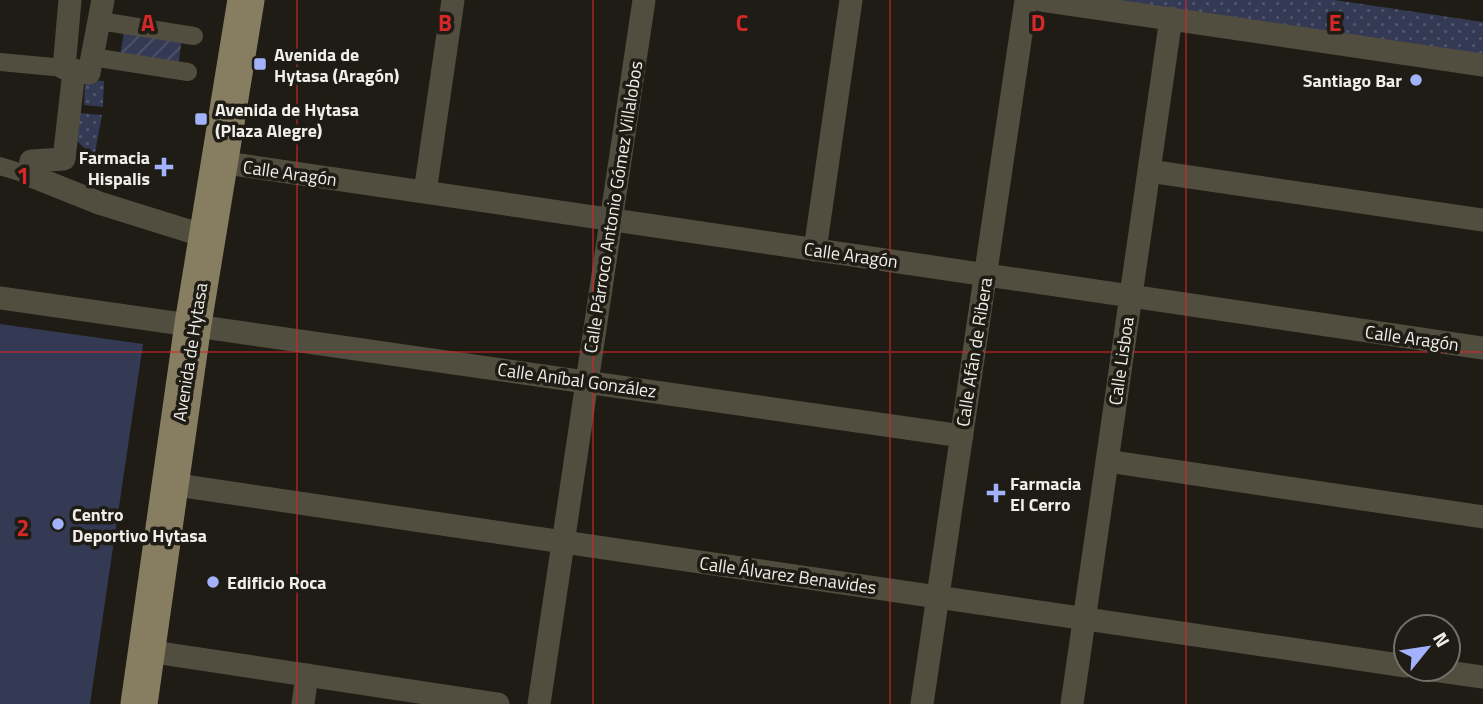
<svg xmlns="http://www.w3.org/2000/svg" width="1483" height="704" font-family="'Titillium Web',sans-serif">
<defs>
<pattern id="grass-dots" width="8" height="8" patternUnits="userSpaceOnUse" patternTransform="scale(1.75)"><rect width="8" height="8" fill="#343954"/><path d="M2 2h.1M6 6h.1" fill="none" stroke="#52566d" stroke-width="1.8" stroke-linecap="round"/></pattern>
<pattern id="garden-furrows" width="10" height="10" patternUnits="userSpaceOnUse" patternTransform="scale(1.75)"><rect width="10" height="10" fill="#343954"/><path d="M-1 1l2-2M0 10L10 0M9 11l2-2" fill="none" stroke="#52566d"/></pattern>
</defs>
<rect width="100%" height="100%" fill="#1e1c14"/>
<path fill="url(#grass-dots)" d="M1107,0h228l148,22v34z
M85,80l19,1 -1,26 -19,-2z
M79,113l23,2 -8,43 -18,-18z"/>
<path fill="url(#garden-furrows)" d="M125,27l57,10 -4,31 -59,-7z"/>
<path fill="#343954" d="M0,324l143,20 -53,360h-90z"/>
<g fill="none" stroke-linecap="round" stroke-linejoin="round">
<path stroke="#514d3f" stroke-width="18" d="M100,21l94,15
M92,57l96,15
M0,62l64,6
M0,166l29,9"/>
<path stroke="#514d3f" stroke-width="23" d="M70,0l-6,68 25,5 14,-73
M1041,0l442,65
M74,71l-10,88 -33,2 -2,14 70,28 109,34
M220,162l1263,186
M1149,171l334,49
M425,192l28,-192
M815,250l36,-250
M0,298l962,138
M1107,461l376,56
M170,484l1236,182
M147,651l351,53
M1426,669l57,8
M303,704l4,-29
M539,704l105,-704
M922,704l104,-704
M1072,704l99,-686"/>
<path stroke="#877e61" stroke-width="37" d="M139,704l54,-380 53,-324"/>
</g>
<path fill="none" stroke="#d62828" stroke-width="2" stroke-opacity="0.55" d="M297,0v704M593,0v704M890,0v704M1186,0v704M0,352h1483"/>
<g fill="#a3b2fd" stroke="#1e1c14" stroke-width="2.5">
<rect x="253" y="57" width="14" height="14" rx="3.5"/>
<circle cx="1416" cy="80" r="7"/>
<rect x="194" y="112" width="14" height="14" rx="3.5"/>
<path d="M160.5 156.5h7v7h7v7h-7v7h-7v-7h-7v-7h7z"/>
<path d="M992.5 482.5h7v7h7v7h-7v7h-7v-7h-7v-7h7z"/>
<circle cx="58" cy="524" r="7"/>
<circle cx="213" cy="582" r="7"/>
</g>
<g text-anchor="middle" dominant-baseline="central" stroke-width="7" stroke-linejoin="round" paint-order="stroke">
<g font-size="18" font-weight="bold" fill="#efeee8" stroke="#1e1c14" text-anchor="start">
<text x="274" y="54">Avenida de<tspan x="274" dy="21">Hytasa (Aragón)</tspan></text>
<text x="1402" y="80" text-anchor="end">Santiago Bar</text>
<text x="215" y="109">Avenida de Hytasa<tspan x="215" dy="21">(Plaza Alegre)</tspan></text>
<text x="150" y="157" text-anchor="end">Farmacia<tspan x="150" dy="21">Hispalis</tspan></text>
<text x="1010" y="483">Farmacia<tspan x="1010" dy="21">El Cerro</tspan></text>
<text x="72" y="514">Centro<tspan x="72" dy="21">Deportivo Hytasa</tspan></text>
<text x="227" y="582">Edificio Roca</text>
</g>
<g font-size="18" fill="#efeee8" stroke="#1e1c14">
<text transform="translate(290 173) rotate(8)">Calle Aragón</text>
<text transform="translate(613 207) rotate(-81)">Calle Párroco Antonio Gómez Villalobos</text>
<text transform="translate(851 255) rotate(8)">Calle Aragón</text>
<text transform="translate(1412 338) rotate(8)">Calle Aragón</text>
<text transform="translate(190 352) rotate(-81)">Avenida de Hytasa</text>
<text transform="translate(974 352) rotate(-81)">Calle Afán de Ribera</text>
<text transform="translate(1121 361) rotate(-82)">Calle Lisboa</text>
<text transform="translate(577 380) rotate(8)">Calle Aníbal González</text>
<text transform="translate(788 575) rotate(8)">Calle Álvarez Benavides</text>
</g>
</g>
<g font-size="23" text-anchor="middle" font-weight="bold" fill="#d62828" stroke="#1e1c14" stroke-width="7" stroke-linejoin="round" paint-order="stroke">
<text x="148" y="31">A</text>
<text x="445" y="31">B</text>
<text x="742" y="31">C</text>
<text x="1038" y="31">D</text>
<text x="1335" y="31">E</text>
<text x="23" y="184">1</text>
<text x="23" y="536">2</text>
</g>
<g transform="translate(1427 648) rotate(60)"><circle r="33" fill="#1e1c14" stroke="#727069" stroke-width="2"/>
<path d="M0-5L12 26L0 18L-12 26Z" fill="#a3b2fd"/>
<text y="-10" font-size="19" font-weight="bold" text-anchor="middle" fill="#efeee8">N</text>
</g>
</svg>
